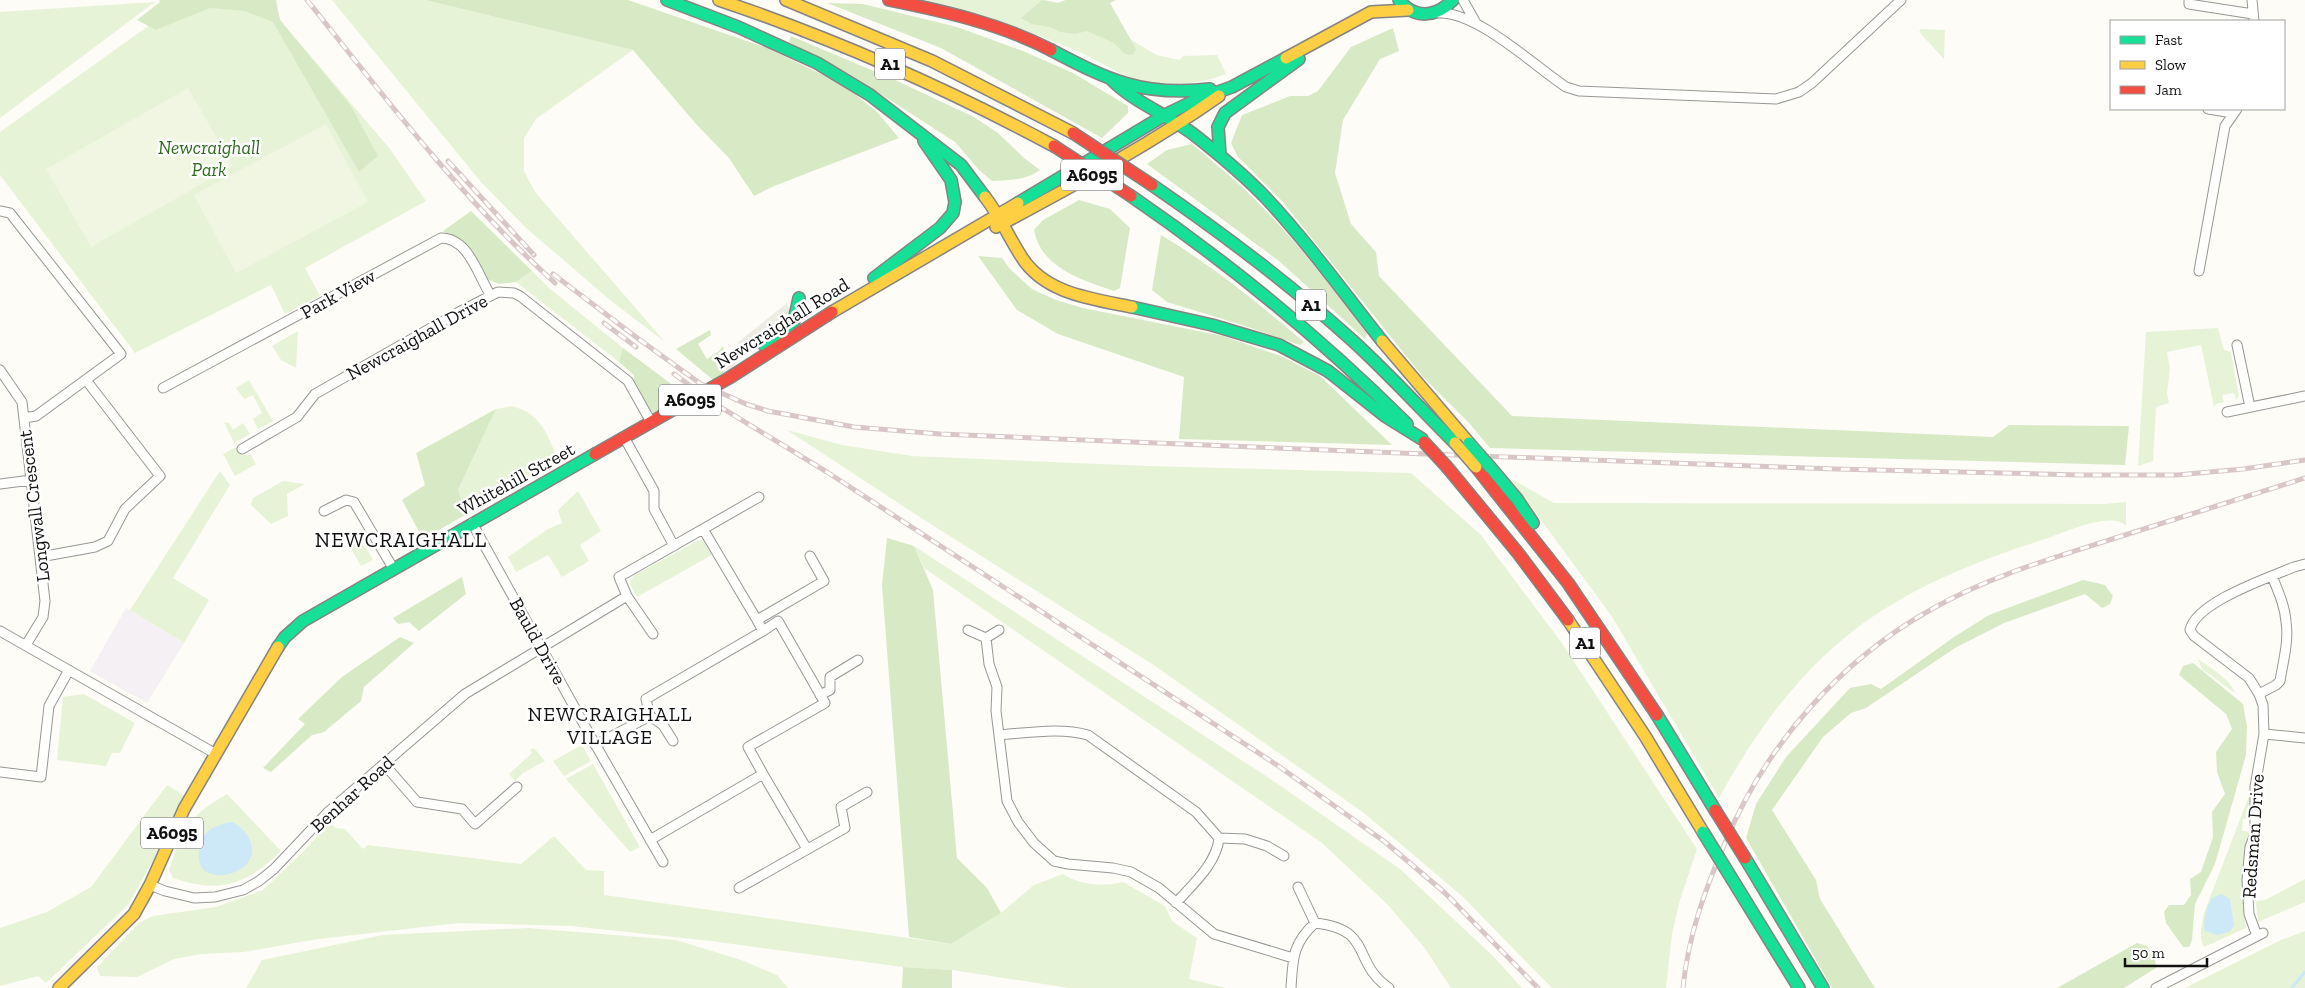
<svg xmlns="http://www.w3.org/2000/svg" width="2305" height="988" font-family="'Zilla Slab',serif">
<rect width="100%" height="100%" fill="#fdfcf7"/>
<path fill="#f5f0f3" d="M126,608l58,35 -37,60 -57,-32z"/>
<path fill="#e7f3d7" d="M229,0l51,20 110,129 36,52 -121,67 15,28 -35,18 -14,-29 -136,68 -135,-178v-43l179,-128z
M332,0h93l208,50 -97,69 -12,19v33l11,21 130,150 -55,-42 -43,-37 -42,-36 -44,-45z
M923,0h123l12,3 8,-3h42l22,39 26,16 24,5 3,-4 34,-1 9,19c-22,9 -51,12 -75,9 -28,-3 -51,-23 -76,-33 -49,-21 -101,-37 -152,-50z
M155,2l-155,116v-106z
M1921,29l24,1 -1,29 -25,-27z
M532,271l17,17 74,60 -4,14 -103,-80z
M2218,328l6,22 7,2 8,44 -3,4 -2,-7 -12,2 2,7 -8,2 -2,3 -13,-62 -34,7 3,16 -3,26 2,9 -13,4 -3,54 -15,5 8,-134z
M298,331l-2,37 -15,-8 -9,-14z
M249,380l24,41 -15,8 -5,-10 9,-6 -9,-18 -9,4 -8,-11z
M512,406c31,8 35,30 47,56l-91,52 -10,-24 38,-81z
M224,422l5,1 4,7 10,-7 7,11 -16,9z
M787,430l55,15 70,11 236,10 263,7 70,62 80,107 136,207 -17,51 -8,34 -6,54h-114l-90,-92 -98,-83 -212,-149 -237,-150z
M236,447l5,8h10l5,9 -21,12 -12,-22z
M220,471l10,14 -57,93 36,22 -25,43 -54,-33z
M1510,478l44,25 550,1 22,-2v24c-13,-15 -59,5 -75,11 -20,7 -41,13 -61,21 -38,14 -78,33 -112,55 -69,45 -120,113 -159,185l-108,-183z
M283,481l22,3 -18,10 1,22 -17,8 -20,-19 2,-7z
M578,491l23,40 -21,14 9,16 -27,16 -14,-22 -32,17 -8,-15 40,-28 14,-6 -4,-13z
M360,538l13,22 -12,6 -11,-19v-4z
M699,540l6,3 7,12 -75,42 -7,-13 3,-8z
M914,546l361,236 125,87 93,87 29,32h-71l-27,-41 -37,-43 -65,-61 -398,-275z
M2198,659c14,10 31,19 37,34l-33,-24z
M84,694l51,29 -15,30h-8l-6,13 -49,-6 6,-63z
M582,745l9,16 -27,15 -11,-15z
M534,748l11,13 -22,12 -8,8 -6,-7 23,-21 -2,-3z
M593,764l47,83 -10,5 -64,-73z
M167,785l21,13 -60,107 -82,78 -8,-7 -38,10v-58l47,-16 44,-25z
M227,794l54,57c-34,34 -62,43 -108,27l-4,-8c15,-41 18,-53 58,-76z
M2249,796l2,1 1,22h-9l-1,12 9,1 -5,14 -4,48 4,34 -42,19c-6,-10 -2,-24 0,-34z
M330,822l6,6 9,1 18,20 5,-4 153,19 33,-28 32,34 18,1v24l347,49 50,-31 33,-28 29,-11c16,11 42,13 60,8l42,24 7,15 25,17 -8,41 37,9h-157l-117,-18 -49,-3 -192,-26 -140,-15 -112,-3 -141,16 -74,13 -43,2 -27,5 -37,18 -37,-1 -3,-9 42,-44 14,-7 63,-9 47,-17 41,-39z
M2305,879v23l-47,20 -2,-21 9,-1z
M528,928l148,12 65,20 36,15 11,13h-542l16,-28 121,-25z
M2305,931v57h-120l96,-48z"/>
<path fill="#d8eac5" d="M159,0h117l4,20 71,86 27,50 -19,16 -86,-150 -29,-11 -34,-3 -54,22 -19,-10 23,-18z
M425,0h203l139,48 77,37 34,28 21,25 -125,48 -20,10 -25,-38 -33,-34 -63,-74z
M1042,0l16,3 8,-3h50l-6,3 26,46 -3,6 -8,-1 -11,-11 -27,-12 -12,3 -15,-2 -10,-5 -18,-3 -11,-6z
M827,3l36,1 94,23 66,24 50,22 55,33v7l-26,25 -161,-90z
M1393,28l6,23 -19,8 -37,61 -8,53 16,51 25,28 3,24 133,140 481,21 16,-12 120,1 -4,39 -635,-17 -21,-25 -46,-46 -141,-176 -44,-44 -7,-14 11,-28 48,-19h18l10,-5 33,-44z
M791,36l104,44 79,37 24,16 26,25 16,12c-15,11 -31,10 -48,11l-13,-11 -24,-28 -104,-67 -62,-33z
M1192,144c16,14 33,27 49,42 47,44 87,96 126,148l-2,5 -86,-78 -132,-97 20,-14z
M1079,200l31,9 20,19 -10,60 -6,3c-32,-11 -73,-23 -80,-61l9,-10z
M471,211l61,60 -16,11 -17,2 -12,-5 -12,-24 -32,-24z
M1161,235c52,31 97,68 143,107l-4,3 -58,-20 -75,-23 -15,-12z
M978,256l24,2 8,11 22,20 24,11 27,8 140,28 58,20 39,20 72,69 -213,-6 5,-62 -126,-43 -41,-24z
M710,330l1,5 -13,9 9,15 12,-8 4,-5 4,11 -11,9 11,7 -14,7 -37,-31z
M623,348l63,47 -27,18 -12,-1 -13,-26v-11l-15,-13z
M496,409l-38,81 9,24 -44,25 -21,-39 23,-15 -9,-32z
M887,538l27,8 19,44 24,268 30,30 14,25 -50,31 -42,-7 -27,-352z
M462,577l4,17 -47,37 -10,-9 -11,2 -5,-6z
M2083,580l22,5 8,11 -3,8 -8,4 -17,-14 -81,29 -49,25 -89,60 -15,5 -28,24 -51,73 44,70 4,19 55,89h-43l-86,-150 10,-34 30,-47 64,-69 21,-4 10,5 73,-52 35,-22z
M400,637l14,6 -50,44 -3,14 -37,31 -12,3 -41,37 -8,-4 42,-44 -7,-5 44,-42z
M2193,663l50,41 4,22 -1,29 -31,109 -20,40 -3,36 -3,7h-6l-17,-24 -2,-11 5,-7h15l7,-10 -1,-16 11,-7 12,-35 -1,-25 13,-18 -8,-22 -1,-20 16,-23 -6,-15 -47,-39 4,-9z
M2137,943l10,3 8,13 1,9 -32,20h-67z
M903,967l49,3v18h-50z"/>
<path fill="#f0f6e1" d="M188,88l45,78 -142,81 -45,-78z
M326,124l42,78 -132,71 -42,-78z"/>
<path fill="#edebe2" d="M787,303l3,10 -7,15 -34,24 -2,-1 -18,20 -11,-6 14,-9 8,-9v-3l-3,-1z"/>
<path fill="#cde8f7" d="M231,822c13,3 26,23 19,37 -7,14 -27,19 -41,14 -15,-4 -11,-31 -3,-40 7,-7 16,-9 25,-11z
M2221,894l9,5 4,27 -5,6 -12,3 -12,-4c-3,-10 2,-24 7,-33z"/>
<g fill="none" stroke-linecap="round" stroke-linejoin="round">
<path stroke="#cde8f7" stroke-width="3" d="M2292,988l13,-16"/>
<g stroke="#979795" stroke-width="11">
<path id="street" d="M1463,0l13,23
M2189,0v4l64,10
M2252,0l2,21
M1439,13c39,-1 94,52 127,74l13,4 197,8 23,-7 13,-9 89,-83
M2208,109l25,4
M0,211l10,2 111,141 -85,62 -12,2
M2199,271l26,-145 12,-17
M2237,345l13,62
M0,370l22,32 23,199 -2,16 -17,28
M163,388l278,-150c28,0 37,38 50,58
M2227,412l78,-16
M624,437l30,54v18l20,37
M242,449l55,-32 18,-23 144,-82 39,-20 16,1 6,3 108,85 23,41
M0,484l31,-4
M324,511l22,-11 8,2 39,66
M472,523l119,214 72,125
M703,529l54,91
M40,557l55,-10 13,-6 17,-32 35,-33 -74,-96
M627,596l26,38
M968,630l18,8 13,-8
M0,631l216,123
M986,638l3,26 8,23 -1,24 11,90 11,21 16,21 20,18 14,3 45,4 18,4 28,16 55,46 79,24
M2259,694l17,-9 4,-4c3,-19 9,-40 6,-59 -1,-16 -8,-31 -14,-46
M820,695l10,-5v-13l28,-17
M650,716l13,9 10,16
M2264,734l41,4
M999,735c29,-2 61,-8 89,0l108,77 23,26c-2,25 -27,47 -43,65
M595,745l55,-29 -4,-17 117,-68 -6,-11 67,-39 -14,-25
M384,764l33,38 45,7 13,15 42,-37
M0,772l41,5 8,-71 20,-36
M763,774l44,75
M1219,838l26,1 22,7 17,10
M650,840l113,-66 -15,-27 77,-44 -47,-82 -15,10
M150,885l15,6 29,7 21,-1 28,-7 16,-9 15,-12 53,-56 138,-119 162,-98 -8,-19 140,-80
M1298,887l17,36
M739,888l106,-60 -4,-21 26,-15
M2257,936l-8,-22 -2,-34 3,-33 5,-13v-47l9,-53 -1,-29 -4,-11 -10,-16 -55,-42 -4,-6c6,-28 78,-52 104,-63l11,-3
M1291,988c2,-29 1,-44 24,-65 59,6 36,39 74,65
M2156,988l107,-55"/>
</g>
<g stroke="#858482" stroke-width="14">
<path id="fast" d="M667,0l71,27 79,36 53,32 91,70 24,32
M1399,0c16,20 37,17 54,0
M1051,50c57,30 92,47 159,39
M1112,80c24,24 59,36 85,57 24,19 49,40 69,61 42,45 78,95 116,143
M1220,155l-2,-28 7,-14 74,-54
M1152,185c70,48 138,99 201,156 35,32 68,68 102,102
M1131,196c99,68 191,143 276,228
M1018,203l147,-88 33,-16 34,-12 54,-29
M874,278l66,-50 13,-15 2,-11 -4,-22 -27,-39
M1132,307l80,18 67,20 49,26 57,45 37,23
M764,345l30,-24 5,-23
M1491,468l26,31 16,24
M278,647l7,-10 18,-16 292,-167
M1657,715l58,95
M1745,858l78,130
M1732,879l67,109"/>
</g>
<g stroke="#858482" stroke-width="14">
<path id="slow" d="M719,0c116,39 227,88 335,146
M786,0l146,61 141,72
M1286,58l85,-46 37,-2
M985,197c15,19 23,39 36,59 23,38 72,43 111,51
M996,227c76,-41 152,-81 223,-131
M832,312l186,-109
M1382,341l87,102
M1568,620l77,116 58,96
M59,988l75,-74 16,-29 34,-76 94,-162"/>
</g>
<g stroke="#858482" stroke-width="14">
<path id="jam" d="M889,0c55,11 112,24 162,50
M595,454l134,-76 103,-66
M1447,467l71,86 50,67
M1476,467l92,116 89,132"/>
</g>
<use href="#street" stroke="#fffffe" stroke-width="9"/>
<use href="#fast" stroke="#16e098" stroke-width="11"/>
<use href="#slow" stroke="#ffcf43" stroke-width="11"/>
<use href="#jam" stroke="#f24e42" stroke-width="11"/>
<g stroke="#d9c6c7" stroke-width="5">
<path id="rail" d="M307,0c78,98 155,199 248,283
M448,161l86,94
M553,274l87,66 61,44 45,20 22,7 86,16 86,7 460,19 435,16 245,6h97l66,-6 62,-9
M604,323l32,24
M674,374l43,31 110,67 450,293 108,77 59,50 94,96
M1683,988c5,-52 22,-98 42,-145 40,-97 115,-183 207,-234 54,-31 114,-49 174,-68 66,-21 133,-42 199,-63"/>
</g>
<use href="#rail" stroke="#fff" stroke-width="3" stroke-dasharray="9" stroke-linecap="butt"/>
<g stroke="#858482" stroke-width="14" stroke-linecap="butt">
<path id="fast-bridge" d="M1469,443l22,25
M1703,832l29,47"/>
</g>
<g stroke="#858482" stroke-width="14" stroke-linecap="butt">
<path id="slow-bridge" d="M1455,443l21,24"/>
</g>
<g stroke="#858482" stroke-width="14" stroke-linecap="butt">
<path id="jam-bridge" d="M1073,133l79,52
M1054,146l77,50
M1424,442l23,25
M1715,810l30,48"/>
</g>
<use href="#fast-bridge" stroke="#16e098" stroke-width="11"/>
<use href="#slow-bridge" stroke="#ffcf43" stroke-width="11"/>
<use href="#jam-bridge" stroke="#f24e42" stroke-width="11"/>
</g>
<g text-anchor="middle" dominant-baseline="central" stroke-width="5" stroke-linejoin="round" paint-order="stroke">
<g fill="#fff" stroke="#585858" stroke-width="1">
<rect x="875" y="48.5" width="30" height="31" rx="4"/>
<rect x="1061" y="159.5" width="62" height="31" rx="4"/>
<rect x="1296" y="289.5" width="30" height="31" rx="4"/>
<rect x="659" y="384.5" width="62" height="31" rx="4"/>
<rect x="1570" y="627.5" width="30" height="31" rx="4"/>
<rect x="141" y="817.5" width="62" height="31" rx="4"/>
</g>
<g font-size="18" font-weight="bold" fill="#111">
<text x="890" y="64">A1</text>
<text x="1092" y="175">A6095</text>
<text x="1311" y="305">A1</text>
<text x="690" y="400">A6095</text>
<text x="1585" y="643">A1</text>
<text x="172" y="833">A6095</text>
</g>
<g font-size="19" font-style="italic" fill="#2f6b1f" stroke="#fff">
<text x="209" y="147">Newcraighall<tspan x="209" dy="22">Park</tspan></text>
</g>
<g font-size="19" fill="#111" stroke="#fff">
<text transform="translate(338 294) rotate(-29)">Park View</text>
<text transform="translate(782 323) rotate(-32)">Newcraighall Road</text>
<text transform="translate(417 337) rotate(-29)">Newcraighall Drive</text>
<text transform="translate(516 479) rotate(-29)">Whitehill Street</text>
<text transform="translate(34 506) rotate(-97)">Longwall Crescent</text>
<text transform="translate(538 641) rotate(61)">Bauld Drive</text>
<text transform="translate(352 794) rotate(-42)">Benhar Road</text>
<text transform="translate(2253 836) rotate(-86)">Redsman Drive</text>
</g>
<g font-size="20" letter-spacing="1" fill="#111" stroke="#fff">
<text x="610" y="714">NEWCRAIGHALL<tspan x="610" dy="23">VILLAGE</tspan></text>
</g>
<g font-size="21" letter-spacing="1" fill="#111" stroke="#fff">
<text x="401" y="539">NEWCRAIGHALL</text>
</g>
</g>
<rect x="2110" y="20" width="175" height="90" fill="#ffffff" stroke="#a0a0a0"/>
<rect x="2120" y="36" width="25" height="8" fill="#16e098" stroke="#a0a0a0"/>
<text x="2155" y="45" font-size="15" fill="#111111">Fast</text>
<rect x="2120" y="61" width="25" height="8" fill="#ffcf43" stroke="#a0a0a0"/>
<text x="2155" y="70" font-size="15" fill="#111111">Slow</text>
<rect x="2120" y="86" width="25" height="8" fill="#f24e42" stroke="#a0a0a0"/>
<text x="2155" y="95" font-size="15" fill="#111111">Jam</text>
<path d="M2125 958v8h82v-8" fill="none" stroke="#111111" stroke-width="2.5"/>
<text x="2132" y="958" font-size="15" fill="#111111" stroke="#ffffff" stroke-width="4" paint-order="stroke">50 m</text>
</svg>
